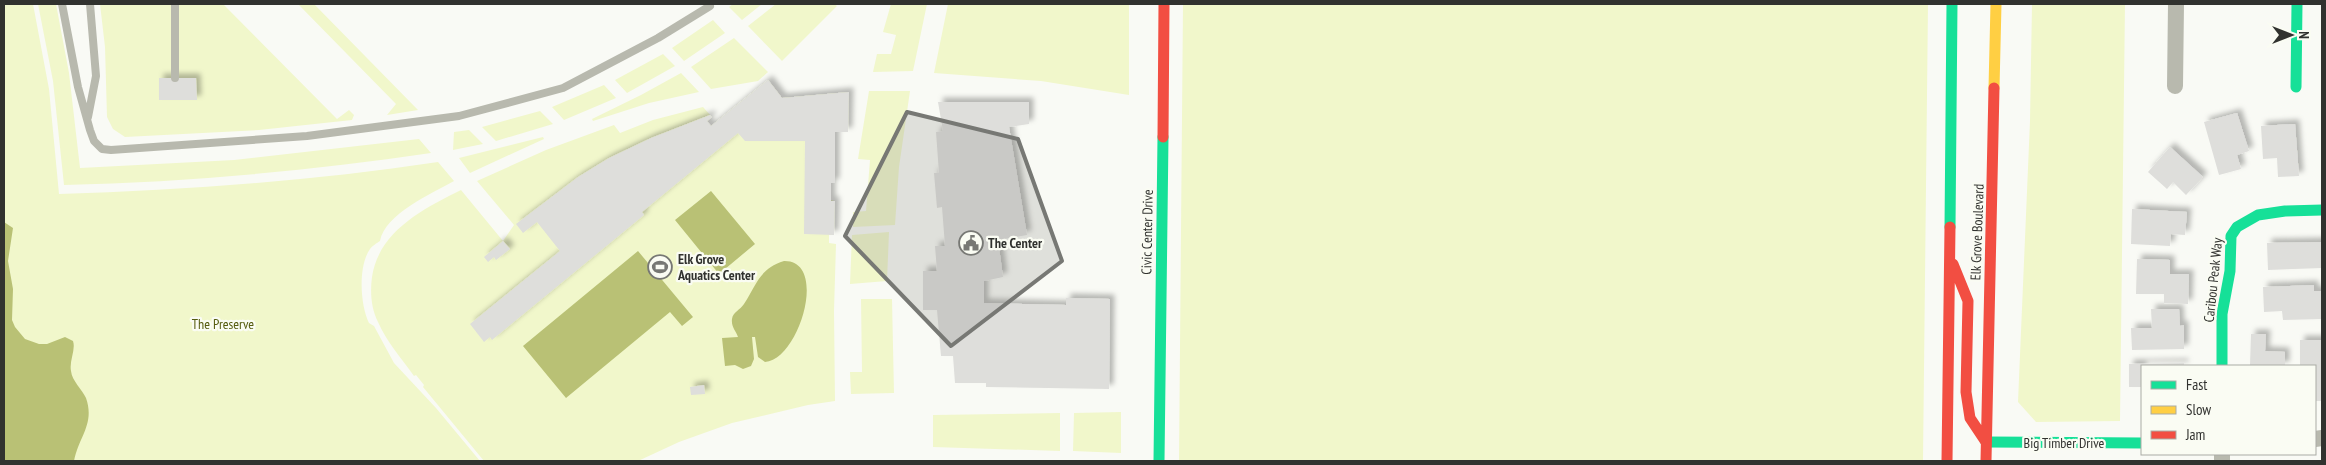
<svg xmlns="http://www.w3.org/2000/svg" width="2326" height="465" font-family="'PT Sans Narrow',sans-serif">
<defs>
<filter id="shadow"><feDropShadow dx="4.5" dy="-4.5" stdDeviation="2.5" flood-color="#0004"/></filter>
</defs>
<rect width="100%" height="100%" fill="#f9faf5"/>
<path fill="#f1f7cb" d="M4,4h29l16,85 10,105c127,-4 253,-13 379,-32l16,19c-23,13 -69,33 -74,60 -3,2 -8,5 -10,8 -12,17 -10,56 -1,74l5,3 20,37 42,45 44,53h-476z
M38,4h18l13,69 11,95 154,-8 185,-21 12,14c-122,18 -244,29 -367,32l-11,-104z
M100,4h123l114,115 12,-9 5,5 -2,5 -93,10 -134,7 -12,-8 -6,-12 -2,-70z
M298,4h16l104,106 -31,5 9,-11z
M733,4h29l-20,16 -13,-13z
M776,4h58l3,2 -55,55 -34,-35z
M891,4h36l-14,67 -40,1 4,-18h14l5,-19 -13,-3z
M948,4h181v91l-88,-14 -107,-8z
M1183,4h745l-5,457h-744z
M2032,4h93l-5,417 -84,1 -18,-20 12,-281z
M713,20l12,13 -41,28 -12,-13z
M734,38l34,34 -10,9 -47,8 -20,-22z
M663,54l12,12 -48,27 -12,-13z
M681,73l18,19 -50,11 -56,18 -1,-2 49,-24z
M768,80l14,18 67,-6 -1,40h-13v51h-4v17l4,1 -1,34h-5v8l7,1 -2,67 1,90 -27,4 -76,18 -53,19 -41,19h-154l-61,-74 1,-2 -8,-10 -2,1c-12,-17 -28,-35 -36,-54 -7,-14 -8,-30 -6,-45 7,-46 51,-68 89,-87l42,51 11,-16 -37,-44 69,-31 68,-25 6,8 33,-13 50,-13 9,10 -5,4 4,5z
M604,85l12,13 -52,22 -12,-13z
M869,91h41l-11,76 -4,58 -42,2v-15l13,-1 4,-51 -12,-1z
M540,111l13,13 -57,17 -14,-14z
M469,130l14,14 -30,6 1,-18z
M543,137l1,2 -74,34 -11,-15z
M889,232l-2,49 -37,3 2,-49z
M861,299h31l2,94 -43,1 -1,-22h12z
M1121,412v41l-48,-2 1,-38z
M1060,413v38l-127,-4v-32z"/>
<path fill="#b9c175" d="M711,191l44,53 -36,30 -44,-54z
M4,222l9,6 -5,33 5,28 -1,31 3,7 10,12 14,5h8l18,-7 8,4c3,9 -4,20 -2,30 1,10 11,18 15,27 9,26 -7,38 -12,63h-70z
M638,251l55,66 -11,9 -12,-14 -104,86 -43,-52z
M784,261c45,-1 15,99 -19,101l-7,-5 -3,-20h-3l2,22 -3,7 -8,3 -8,-4 -10,1 -3,-28 16,-1c-2,-6 -7,-10 -6,-18 1,-7 8,-9 12,-15 13,-20 15,-35 40,-43z"/>
<path fill="#dededb" filter="url(#shadow)" d="M159,78h37l1,22h-38z
M768,80l14,18 67,-6 -1,40h-13v51h-4v18h4l-1,34 -30,-1 1,-93h-60l-7,-8 -96,79 2,3 -152,125 -2,-3 -6,5 -14,-18 90,-73 -23,-29 -14,11 -7,-9 62,-47 31,-19 42,-20 59,-23 2,2 -5,4 4,5z
M938,102h91v22l-20,3 18,108 -29,5 5,37 -19,4v22l82,2v-7l44,1 -1,90 -123,-2v-4h-31l-2,-27h-12l-4,-46h-14v-39h14l-2,-25h10l-3,-39 -5,1 -3,-35h5l-3,-41 7,-1z
M2237,113l12,38 -12,4 4,14 -22,6 -15,-53z
M2295,124l4,52 -21,1 -1,-19 -14,1 -2,-33z
M2170,147l33,30 -17,18 -13,-13 -6,7 -19,-17z
M2132,209l55,3 -2,23 -14,-1 -1,12 -39,-2z
M503,241l7,8 -14,11 -2,-3 -6,5 -4,-5z
M2322,242v26l-54,2 -1,-27z
M2137,259l33,1v14h19l-1,30 -24,-1v-9h-28z
M2314,285v6h8v28l-39,1 -1,-9 -18,1 -1,-25z
M2151,309h28l1,17 4,-1v24l-52,1 -1,-22h21z
M2251,334h15l-1,17 20,1v14h-35z
M2300,340h22l-1,61h-6v-35h-15z
M2184,363v3h-42v21h-13v-23z
M704,385l1,9 -14,1 -1,-8z"/>
<g fill="none" stroke-linecap="round" stroke-linejoin="round">
<path stroke="#b8b9ae" stroke-width="8" d="M62,4l16,83 12,43 4,11 8,8 9,1 196,-14 152,-20 104,-28 95,-50 52,-32
M175,4v74
M88,117l8,-41 -6,-72"/>
<path stroke="#b8b9ae" stroke-width="16" d="M2175,86l1,-82
M2315,439l7,-1
M2222,461v-7"/>
<path stroke="#16e098" stroke-width="11" d="M2296,87l1,-83
M1950,227l2,-223
M2222,366v-52l8,-43 1,-35 6,-9 21,-12 27,-4 37,-1
M1986,442l156,1
M1159,461l4,-324"/>
<path stroke="#ffcf43" stroke-width="11" d="M1994,88l2,-84"/>
<path stroke="#f24e42" stroke-width="11" d="M1163,137l1,-133
M1953,264l15,37 -2,91 4,26 16,24
M1947,461l3,-234
M1986,461l8,-373"/>
</g>
<path fill="#777874" fill-opacity="0.2" stroke="#777874" stroke-width="4" stroke-linejoin="round" d="M907,112l111,27 44,122 -111,85 -106,-110z"/>
<defs>
<g id="civic-ring" transform="scale(1.25)"><circle r="9.5" fill="#fafcf3" stroke="#777874" stroke-width="1.5"/><path d="M-.6-6.5H3V-4.5H.6V-3L4-1V1h2V6H-6V1h2V-1L-.6-3ZM-1.2 2.5V6h2.4V2.5Z" fill="#777874"/></g>
<g id="stadium-ring" transform="scale(1.25)"><circle r="9.5" fill="#fafcf3" stroke="#777874" stroke-width="1.5"/><path d="M0-5a6.5 5 0 1 0 0 10a6.5 5 0 1 0 0-10ZM-3.5-1.8h7v3.6h-7Z" fill="#777874"/></g>
</defs>
<g fill-rule="evenodd">
<use href="#civic-ring" x="971" y="243"/>
<use href="#stadium-ring" x="660" y="267"/>
</g>
<g text-anchor="middle" dominant-baseline="central" stroke-width="4.5" stroke-linejoin="round" paint-order="stroke">
<g font-size="14" fill="#31322f" stroke="#fafcf3">
<text transform="translate(1147 232) rotate(-89)">Civic Center Drive</text>
<text transform="translate(1977 232) rotate(-88)">Elk Grove Boulevard</text>
<text transform="translate(2213 280) rotate(-84)">Caribou Peak Way</text>
<text x="2064" y="443">Big Timber Drive</text>
</g>
<g font-size="14" font-weight="bold" fill="#31322f" stroke="#fafcf3" text-anchor="start">
<text x="988" y="243">The Center</text>
<text x="678" y="259">Elk Grove<tspan x="678" dy="16">Aquatics Center</tspan></text>
</g>
<g font-size="14" fill="#565c0f" stroke="#fafcf3">
<text x="223" y="324">The Preserve</text>
</g>
</g>
<rect width="2326" height="465" fill="none" stroke="#31322f" stroke-width="10"/>
<rect x="2141" y="365" width="175" height="90" fill="#fafcf3" stroke="#aaaba5"/>
<rect x="2151" y="381" width="25" height="8" fill="#16e098" stroke="#aaaba5"/>
<text x="2186" y="390" font-size="15" fill="#31322f">Fast</text>
<rect x="2151" y="406" width="25" height="8" fill="#ffcf43" stroke="#aaaba5"/>
<text x="2186" y="415" font-size="15" fill="#31322f">Slow</text>
<rect x="2151" y="431" width="25" height="8" fill="#f24e42" stroke="#aaaba5"/>
<text x="2186" y="440" font-size="15" fill="#31322f">Jam</text>
<g transform="translate(2291 35) rotate(90)" stroke="#fafcf3" stroke-width="4" paint-order="stroke">
<path d="M0-4L9 19L0 12L-9 19Z" fill="#31322f"/>
<text y="-8" font-size="14" font-weight="bold" text-anchor="middle" fill="#31322f">N</text>
</g>
</svg>
